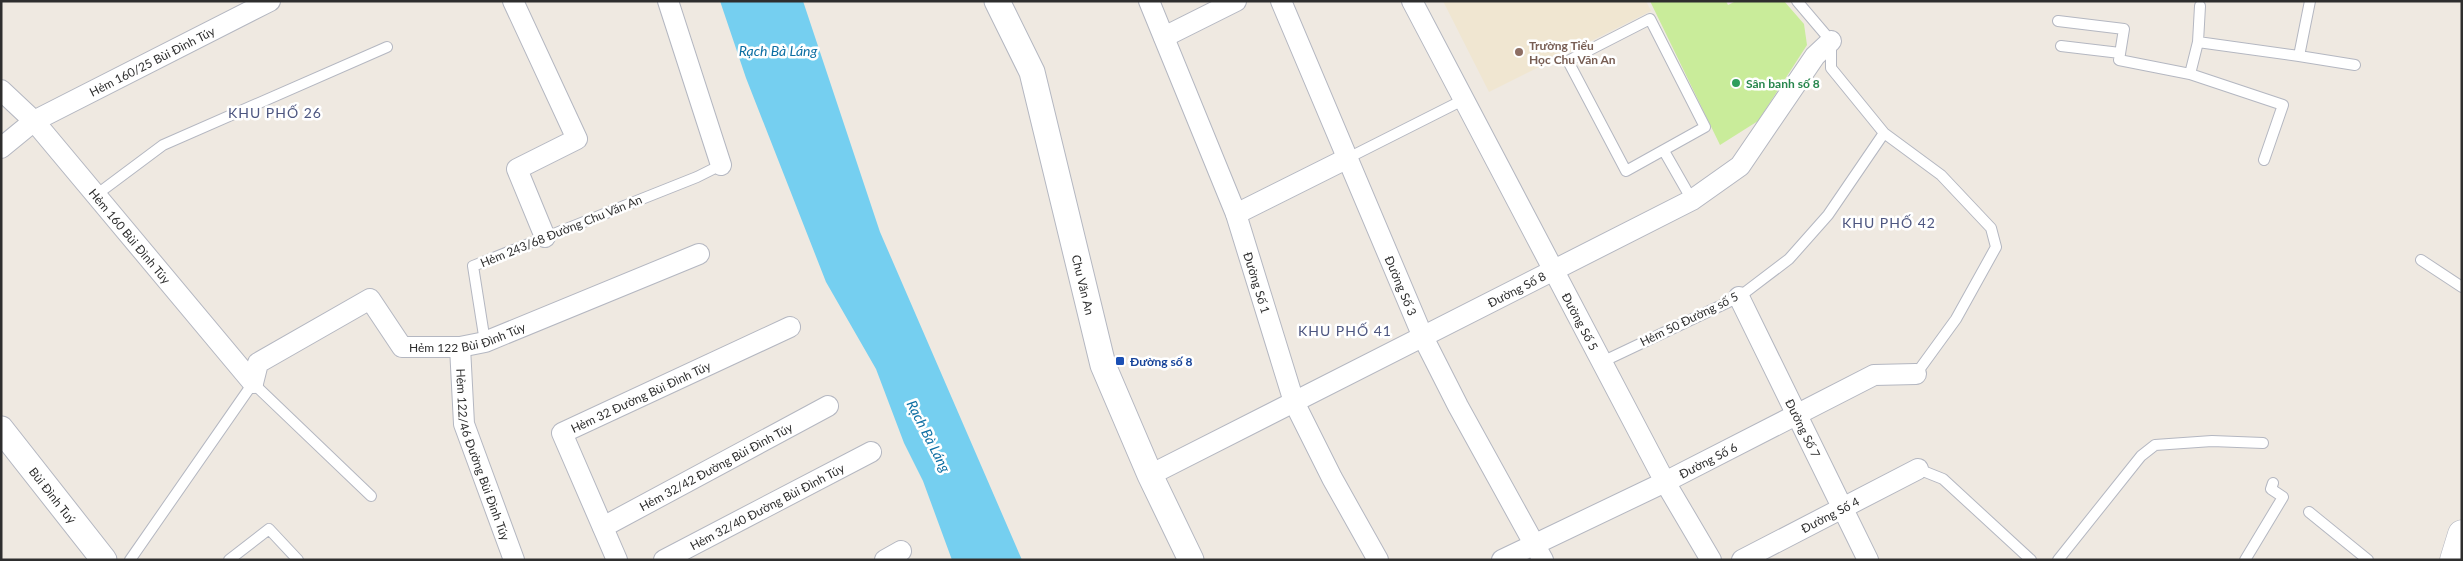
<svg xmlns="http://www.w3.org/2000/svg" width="2463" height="561" font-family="Lato,sans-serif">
<rect width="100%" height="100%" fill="#efe9e1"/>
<path fill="#f0e6d1" d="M1443,1h203l5,10 -162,81z"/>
<path fill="#c9ec9a" d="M1650,1h76l2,4 8,-4h48l20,23 3,21 -49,76 -38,24z"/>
<path fill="#75cff0" d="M720,1h83l77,231 142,328h-70l-29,-79 -19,-38 -28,-74 -50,-87 -80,-204z"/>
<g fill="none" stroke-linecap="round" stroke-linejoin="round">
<g stroke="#b4b7c1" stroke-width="12">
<path id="service" d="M1797,1l34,40v27l53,65 57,42 50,53 5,19 -40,72 -40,55
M1650,19l55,108 -79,44 -58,-110z
M2058,21l66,8 -5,31 71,14 8,-32 101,14 11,-55
M2198,42l2,-36
M2061,46l59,7
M2299,56l56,9
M2190,74l93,31 -19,55
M1664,151l28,49
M1348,158l117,-59
M96,195l67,-50 224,-98
M2421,260l41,27
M485,342l-12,-76 224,-89 24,-12
M1604,361l135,-64 50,-38 39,-44 56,-82
M1918,469l25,10 88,81
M2309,512l59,48
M130,560l123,-177 118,113
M229,560l40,-31 29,31
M2058,560l83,-104 14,-11 57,-4 51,2
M2245,560l38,-63 -12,-8 2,-6"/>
</g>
<g stroke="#b4b7c1" stroke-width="22">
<g id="minor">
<path d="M513,1l64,138 -60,30 28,68"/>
<path d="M668,1l53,164"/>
<path id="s1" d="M1149,1l87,213 58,188 38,76 46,82"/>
<path id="s2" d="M1281,1l142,336 35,69 85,154"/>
<path id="s3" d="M1412,1l253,481 46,78"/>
<path d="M1164,37l72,-36"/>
<path id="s4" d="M1,90l33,31 219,262"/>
<path id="s5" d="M1,148l33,-27 236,-120"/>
<path d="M1236,214l112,-56"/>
<path id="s6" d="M1739,297l129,263"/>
<path id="s7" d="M460,347l4,77 50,136"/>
<path id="s8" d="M253,383l5,-20 112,-64 32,48h58l25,-5 214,-88"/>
<path id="s9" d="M1150,475l542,-275 48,-34 75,-110 16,-15"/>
<path id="s10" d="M603,527l225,-121"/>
<path id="s11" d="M617,560l-55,-127 228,-106"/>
<path id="s12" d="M664,560l207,-108"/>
<path d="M885,560l16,-9"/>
<path id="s13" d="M1502,560l163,-78 209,-107 42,-1"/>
<path id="s14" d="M1742,560l176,-91"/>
</g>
</g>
<g stroke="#b4b7c1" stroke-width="27">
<g id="tertiary">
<path id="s15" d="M997,1l35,71 71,293 47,110 41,85"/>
<path id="s16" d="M1,429l103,131"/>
</g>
</g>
<g stroke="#b4b7c1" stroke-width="29">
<path id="secondary" d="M2454,560l8,-26"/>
</g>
<use href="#service" stroke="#fff" stroke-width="10"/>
<use href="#minor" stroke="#fff" stroke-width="20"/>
<use href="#tertiary" stroke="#fff" stroke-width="25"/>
<use href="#secondary" stroke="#fff" stroke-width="28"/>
</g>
<circle fill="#8d6e63" stroke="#fff" stroke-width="2" cx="1519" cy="52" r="5"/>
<circle fill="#2e9e5b" stroke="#fff" stroke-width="2" cx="1736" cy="83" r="5"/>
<rect fill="#1a4fb4" stroke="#fff" stroke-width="2" x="1115" y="356" width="10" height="10" rx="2.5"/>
<g text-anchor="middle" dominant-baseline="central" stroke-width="5" stroke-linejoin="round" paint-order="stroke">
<g font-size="12" font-weight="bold" fill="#785e54" stroke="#fff" text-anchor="start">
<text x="1529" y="45">Trường Tiểu<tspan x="1529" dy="14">Học Chu Văn An</tspan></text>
</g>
<g font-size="12" fill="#2e2e2e" stroke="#fff">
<text stroke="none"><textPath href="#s5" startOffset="175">Hẻm 160/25 Bùi Đình Túy</textPath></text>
<text transform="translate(561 231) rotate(-22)">Hẻm 243/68 Đường Chu Văn An</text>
<text stroke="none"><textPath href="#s4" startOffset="195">Hẻm 160 Bùi Đình Túy</textPath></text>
<text stroke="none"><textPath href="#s1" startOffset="302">Đường Số 1</textPath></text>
<text stroke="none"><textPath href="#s15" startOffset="298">Chu Văn An</textPath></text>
<text stroke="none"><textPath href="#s2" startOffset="309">Đường Số 3</textPath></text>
<text stroke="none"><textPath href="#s9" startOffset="411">Đường Số 8</textPath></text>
<text transform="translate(1689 319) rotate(-26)">Hẻm 50 Đường số 5</text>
<text stroke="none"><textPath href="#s3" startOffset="362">Đường Số 5</textPath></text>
<text stroke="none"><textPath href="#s8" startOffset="274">Hẻm 122 Bùi Đình Túy</textPath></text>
<text stroke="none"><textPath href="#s11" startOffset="225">Hẻm 32 Đường Bùi Đình Túy</textPath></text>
<text stroke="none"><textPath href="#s6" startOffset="146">Đường Số 7</textPath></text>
<text stroke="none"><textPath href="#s7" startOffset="111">Hẻm 122/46 Đường Bùi Đình Túy</textPath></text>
<text stroke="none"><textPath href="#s13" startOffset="229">Đường Số 6</textPath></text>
<text stroke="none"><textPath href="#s10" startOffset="128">Hẻm 32/42 Đường Bùi Đình Túy</textPath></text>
<text stroke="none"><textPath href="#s16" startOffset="84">Bùi Đình Tuý</textPath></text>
<text stroke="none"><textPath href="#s12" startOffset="116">Hẻm 32/40 Đường Bùi Đình Túy</textPath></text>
<text stroke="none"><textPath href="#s14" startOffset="99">Đường Số 4</textPath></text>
</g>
<g font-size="12" font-weight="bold" fill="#27864d" stroke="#fff" text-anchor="start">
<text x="1746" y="83">Sân banh số 8</text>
</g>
<g font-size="12" font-weight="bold" fill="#164399" stroke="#fff" text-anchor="start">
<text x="1130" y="361">Đường số 8</text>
</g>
<g font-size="14" font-style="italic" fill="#0d6fa3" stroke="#fff">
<text x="778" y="50">Rạch Bà Láng</text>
<text transform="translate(929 436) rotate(63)">Rạch Bà Láng</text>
</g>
<g font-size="14" letter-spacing="1" fill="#4d5680" stroke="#fff">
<text x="275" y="112">KHU PHỐ 26</text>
<text x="1889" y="222">KHU PHỐ 42</text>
<text x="1345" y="330">KHU PHỐ 41</text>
</g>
</g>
<rect width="2463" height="561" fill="none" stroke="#2e2e2e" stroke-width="5"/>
</svg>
